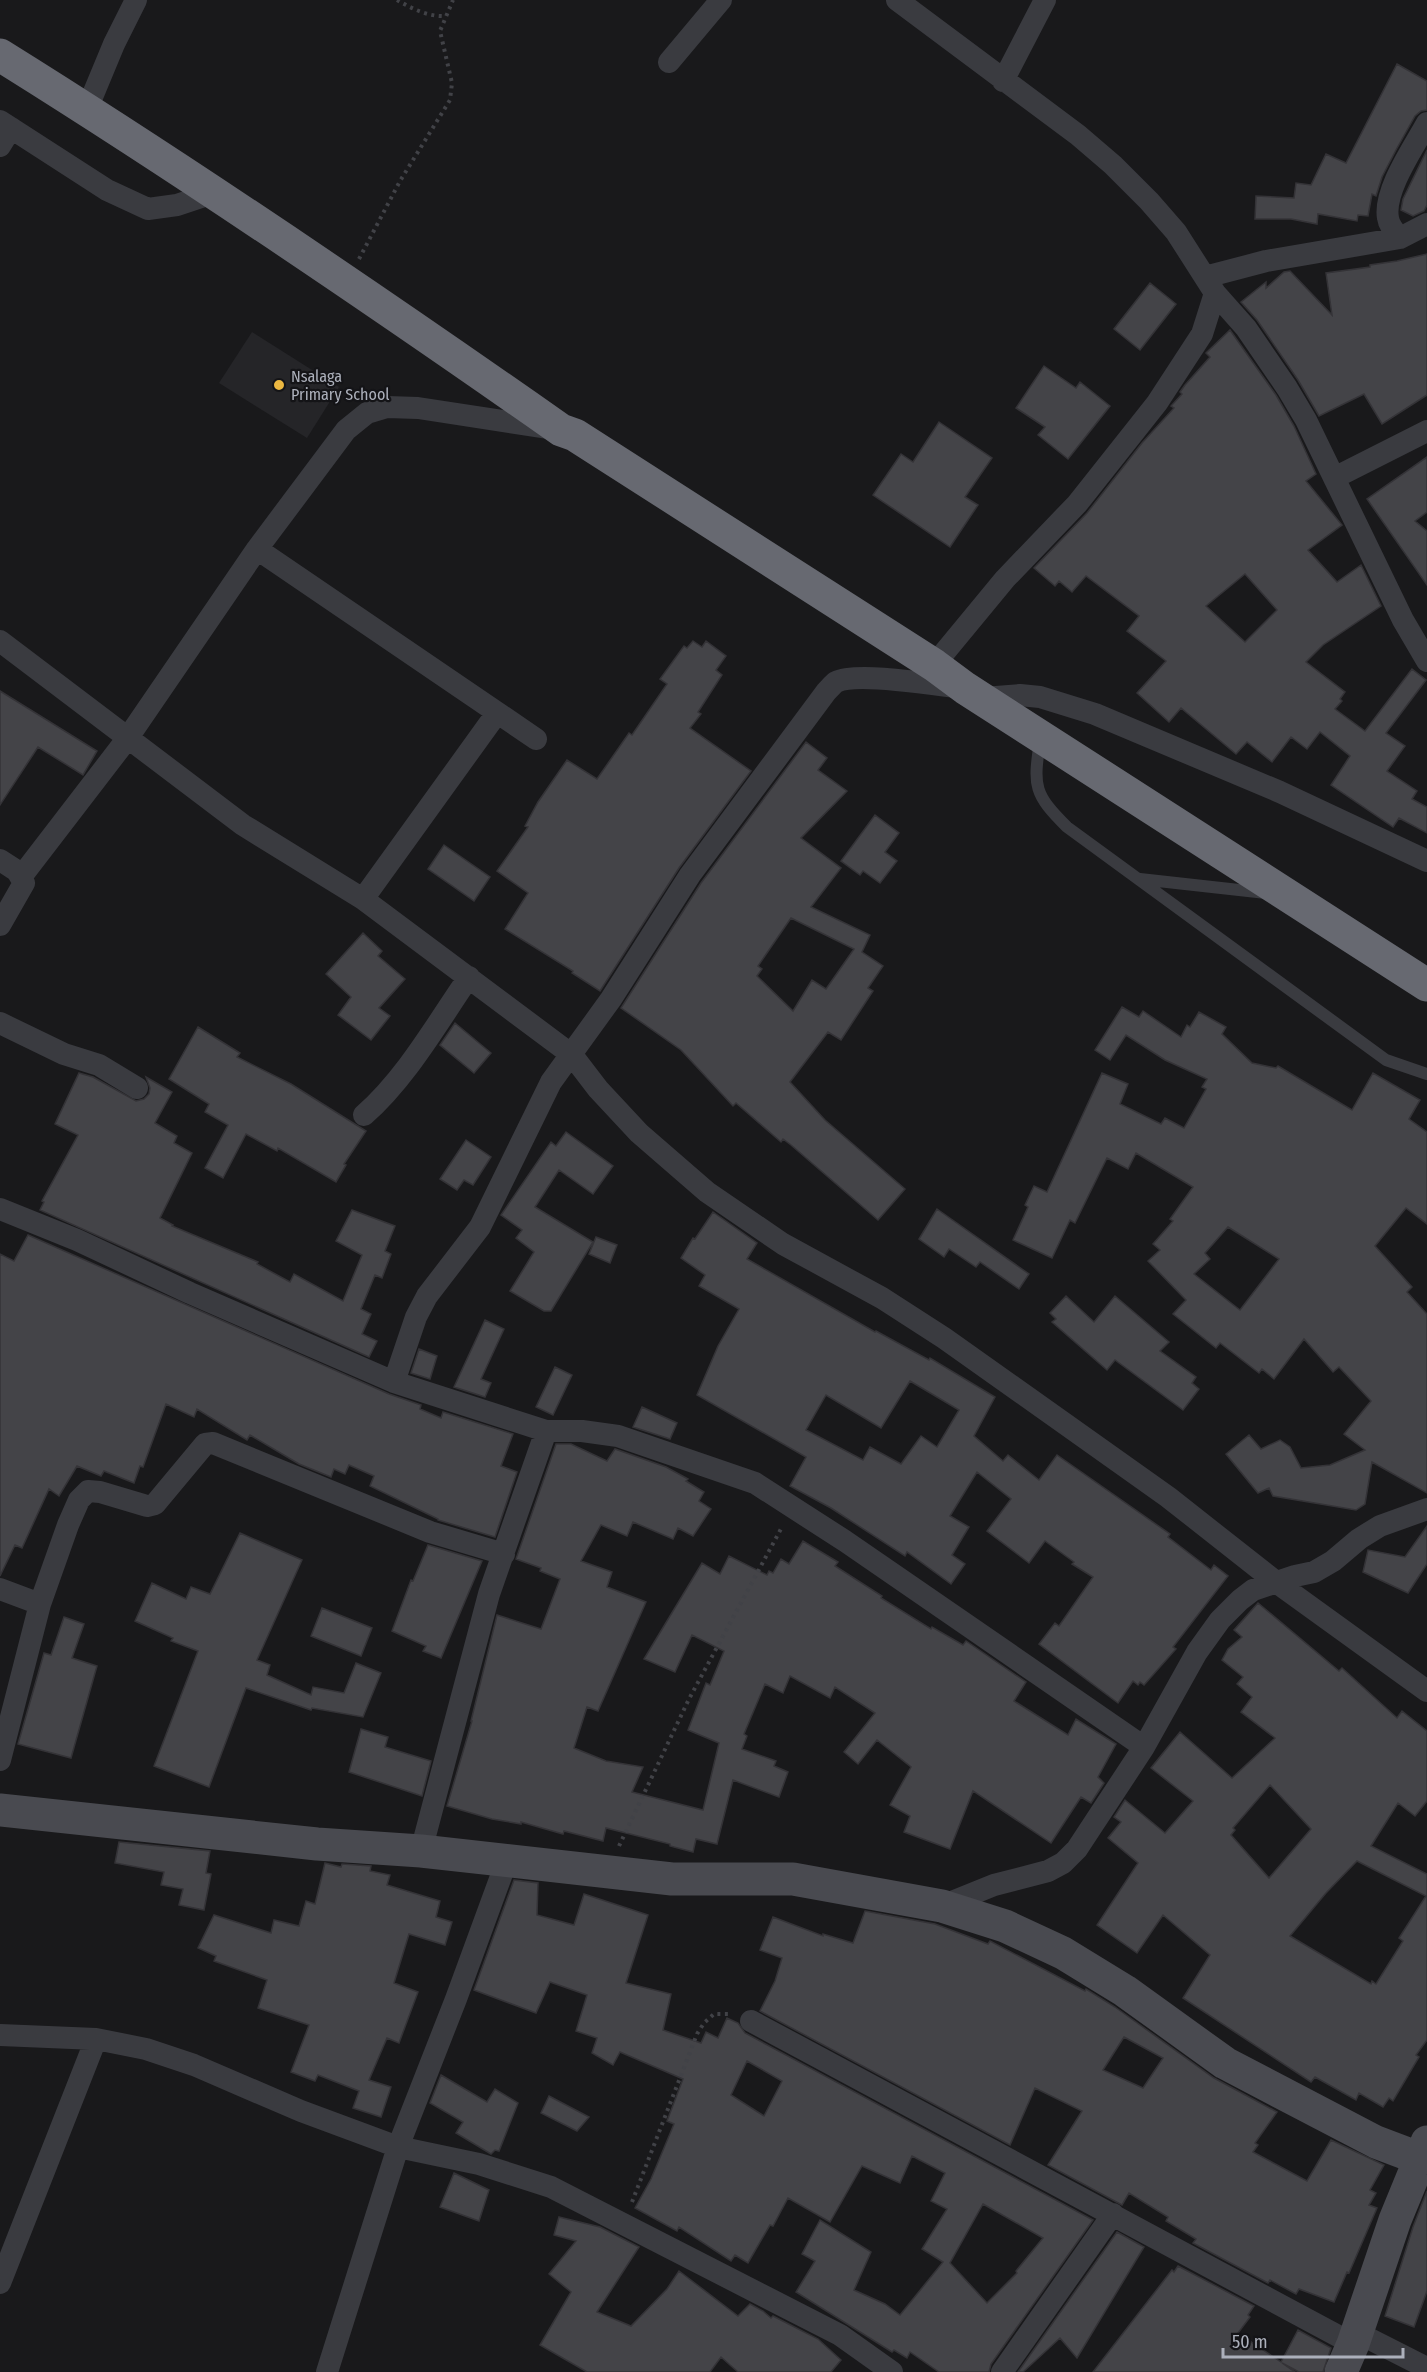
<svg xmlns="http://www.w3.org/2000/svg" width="1427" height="2372" font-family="'Fira Sans Condensed',sans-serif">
<rect width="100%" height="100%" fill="#19191b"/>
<path fill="#252528" d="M252,332l87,55 -32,51 -88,-55z"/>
<path fill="#444448" stroke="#343337" stroke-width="1.5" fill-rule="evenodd" d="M1397,64l30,17v29l-6,1 -6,5 -19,34 -14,27 -6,19 -4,-2 -4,22 -10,-1 -1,6 -39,-7 -1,10 -26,-5h-36l1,-23 38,2 2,-15 15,2 15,-31 20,9z
M1427,150v55l-3,6 -11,5 -12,-6 2,-11z
M1427,254v141l-45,29 -18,-30 -45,22 -21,-36 -41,-60 -16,-18 25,-20v6l18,-16 6,-1 42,44 -6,-42 44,-6v-2l27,-4z
M1150,283l26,21 -36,46 -26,-21z
M1230,330l46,65 18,31 22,48 -10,7 36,44 -34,25 29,32 24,-17 20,41 -58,39 -17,17 39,30 -5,7 2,2 -7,8 30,22 47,-62 14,11 -40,53 19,13 -18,25 30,20 -5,8 15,8v26l-28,-15 -6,9 -62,-42 19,-29 -30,-24 -13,17 -16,-12 -19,25 -25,-20 -11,12 -55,-46 -12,14 -32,-29 29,-32 -39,-30 12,-15 -53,-40 -14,16 -13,-11 -4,5 -21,-18 53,-55 55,-70 32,-35 -3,-2 11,-12 -2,-2 5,-7 25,-28 -4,-4zM1245,574l32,36 -32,32 -39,-36z
M1044,366l32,22 4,-6 30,24 -42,53 -30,-24 7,-8 -29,-19z
M939,422l53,36 -27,39 13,8 -28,42 -77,-52 28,-41 12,8z
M1427,457v55l-12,9 12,10v54l-60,-86z
M693,641l9,6 4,-6 20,15 -10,14 6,5 -24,37 3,2 -11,14 61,43 -72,97 -79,123 -28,-18 1,-2 -68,-42 23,-36 -31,-22 31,-44 -3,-1 13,-24 29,-42 30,19 32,-46 3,2 35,-51 -7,-5 24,-33 3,2z
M0,691l97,60 -14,24 -45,-28 -38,58z
M806,742l21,16 -9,12 29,21 -46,47 40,30 -30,39 59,28 -8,17 21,14 -15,22 5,3 -32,49 -13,-8 -38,50 35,38 80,69 -27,31 -87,-75 -8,-6 -2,3 -45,-39 -3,3 -52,-56 -60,-42 80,-125zM791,918l63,31 -28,40 -14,-9 -19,31 -36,-35 5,-7 -4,-3z
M875,815l24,18 -14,19 12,9 -17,22 -17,-12 -3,4 -19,-14z
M444,845l46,32 -16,24 -46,-32z
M363,933l19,18 -4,5 27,23 -26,29 11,8 -19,24 -33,-25 13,-18 -25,-23z
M1122,1007l17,10 4,-6 38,26 6,-12 3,2 9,-15 27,15 -4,7 30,29 24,5 2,-2 74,44 21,-37 47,27 -11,19 18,13v92l-21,-16 -31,38 37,41 -5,5 20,22v179l-55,-31 -7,42 -9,6 -83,-14 -4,-8 -11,5 -32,-39 23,-19 12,14 19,-9 10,7 11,21 29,-3 35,-15 -21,-16 27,-33 -32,-34 -6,5 -29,-33 -30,40 -12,-10 -3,4 -39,-30 -4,5 -43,-34 13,-14 -38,-39 12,-11 -7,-6 20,-23 -3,-2 23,-32 -57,-34 -8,16 -21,-11 -32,65 -5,-3 -18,38 -39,-18 15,-33 -3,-2 9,-19 13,6 55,-119 26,11 -8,20 41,20 4,-6 19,10 22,-39 -4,-2 5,-8 -42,-19 -39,-25 -16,25 -15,-10zM1228,1227l51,32 -39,51 -46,-36 16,-15 -5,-6z
M455,1023l36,30 -17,20 -34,-28z
M198,1027l42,26 -3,4 54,27 75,47 -22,33 2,1 -10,17 -58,-34 -1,3 -31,-17 -23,44 -18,-10 23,-43 -23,-13 4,-8 -40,-25z
M79,1073l14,4 43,24 8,-2 5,-5 1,-6 -4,-11 26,15 -17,31 22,13 -3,7 18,10 -32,65 13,7 -1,1 86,36 -1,2 33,18 4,-8 49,27 19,-46 -26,-14 16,-31 43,16 -10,25 6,3 -9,24 -7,-3 -14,34 10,5 -9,20 15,7 -8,16 -329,-147 4,-8 -2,-1 36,-66 -23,-11z
M566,1132l47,34 -20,28 -34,-24 -24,37 58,35 -42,69h-7l-34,-20 24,-39 -18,-14 6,-8 -21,-15 50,-73 5,4z
M466,1140l25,17 -18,28 -9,-5 -7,10 -17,-11z
M937,1209l92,65 -10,15 -39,-27 -4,5 -27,-18 -5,8 -25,-18z
M713,1212l44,31 -10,16 128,73 1,-1 53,29 1,-2 65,39 -21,39 29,25 5,-6 31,25 18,-25 113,79 -2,3 43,33 3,-5 14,11 -55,71 3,2 -32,36 -4,-3 -2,3 -5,-4 -15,22 -79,-59 16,-21 4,3 34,-49 -21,-13 2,-2 -29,-21 -16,22 -42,-32 24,-32 -34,-27 -27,44 19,11 -17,28 13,9 -14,20 -44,-32 -2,4 -74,-48 -41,-22 16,-29 -109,-62 21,-49 21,-37 -40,-23 6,-11 -24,-17 12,-20 2,1zM910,1381l49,29 -22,37 -16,-11 -20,28 -31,-17 -7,13 -57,-30 20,-35 55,33z
M28,1235l361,159 32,11 -1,4 21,9 2,-6 70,22 -12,32 16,6 -22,65 -57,-17v-1l-68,-33 4,-10 -25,-11 -4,9 -11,-5 -3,8 -32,-13 -49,-29 -3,5 -50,-31 -3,8 -28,-13 -23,63 -3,-1 -6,17 -30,-12 -3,5 -24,-10 -18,30 -10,-7 -27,59 -7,-3 -15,31v-322l14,7z
M596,1237l21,8 -7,18 -21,-9z
M1066,1296l28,26 21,-26 54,46 -9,9 36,26 -4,6 7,6 -16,21 -68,-50 -8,10 -55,-48 4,-3 -6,-6z
M485,1320l19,9 -23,50 10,4 -6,14 -31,-10z
M419,1349l18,7 -7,23 -19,-6z
M555,1367l17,8 -19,40 -17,-8z
M642,1407l35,16 -7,16 -37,-12z
M556,1444h15l36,17 8,-12 51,18 22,12 -2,2 18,11 -5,9 12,8 -18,27 -15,-8 -5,11 -40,-17 -6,14 -26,-11 -20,36 31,11 -5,15 39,15 -48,109 -11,-4 -13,41 32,13 37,6 -11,25 71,18 16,-67 -31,-13 18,-47 4,2 14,-34 -32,-16 -17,37 -31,-13 58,-96 18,11 9,-18 38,19 2,-4 4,2 8,-14 8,5 14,-23 35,21 -3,4 47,30 -1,2 50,31 1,-2 31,18 3,-4 60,41 -12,19 54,34 8,-16 40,25 -18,33 6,6 -13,20 -10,-6 -30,46 -78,-52 -23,58 -46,-17 6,-16 -20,-11 21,-38 -34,-27 -19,24 -14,-12 31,-39 -40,-26 -5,11 -40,-22 -7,17 -18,-9 -21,50 3,2 -5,13 34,12 -2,5 14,6 -9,25 -46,-17 -16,64 -21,-5 -3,13 -23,-6v-2l-64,-16 -3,13 -39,-10 -1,3 -42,-12v2l-29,-5 -45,-13 25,-85h-1l26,-106 44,14 19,-50 -20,-8 1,-3 -25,-9z
M1427,1526v38l-19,29 -45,-21 5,-22 37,7z
M240,1533l62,27 -45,100 13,5 -3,10 44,20 2,-8 31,6 12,-30 25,10 -18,44 -51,-9 -1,2 -65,-22 -37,99 -55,-21 44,-115 -27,-10 2,-3 -38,-17 17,-38 34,16 5,-12 19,7z
M428,1545l54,16 -41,97 -18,-7 3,-5 -34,-15 19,-51 2,1z
M1258,1603l81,68 3,-3 55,50 5,-7 25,20v70l-12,15 -17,-13 -27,43 56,28v166l-11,15 3,2 -26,44 -4,-3 -6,9 -24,-14 -3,7 -41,-23 -4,5 -128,-84 27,-43 -47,-40 -26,38 -40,-28 41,-62 -30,-25 13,-16 -7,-5 11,-17 40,33 28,-32 -42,-33 29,-36 52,46 43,-40 -34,-26 11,-15 -15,-13 6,-7 -21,-17 6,-11 14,-12 -8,-7zM1270,1785l41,44 -42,49 -38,-43 4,-5 -2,-2zM1357,1861l69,35 -27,42 4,3 -27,43 -4,-3 -1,3 -81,-48 36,-43z
M322,1608l50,20 -11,28 -50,-20z
M64,1617l20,7 -12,34 25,8 -26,92 -53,-14 26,-91 7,2z
M361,1729l27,8 -3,10 46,14 -9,35 -73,-24z
M119,1842l91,9 -4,22 5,1 -7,36 -25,-5 4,-16 -22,-4 3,-13 -49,-9z
M325,1863l16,4 1,-3 29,2 -1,5 20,4 -3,10 53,16 -4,16 16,5 -7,23 -36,-11 -15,49 24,9 -19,51 -12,-5 -18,42 22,7 -10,30 -28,-9 6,-17 -41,-16 -3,6 -24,-9 18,-47 -51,-17 9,-28 -53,-19 2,-5 -18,-8 16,-33 57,18 3,-13 25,6 7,-25 9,3z
M514,1880l24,3 -1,32 37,10 10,-31 64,21 -22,68 45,11 -8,36 38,13 5,-11 12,6 9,-20 11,5 7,10 348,187 -102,144 -2,8h-50l-29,-20 -3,6 -13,-8 -2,2 -96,-60 19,-31 -13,-7 18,-34 51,32 -17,38 31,14 15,11 43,-53 -21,-13 25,-40 -16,-8 14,-28 -33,-17 -12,27 -38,-17 -32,56 -42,-24 -15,28 -3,-1 -22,38 -13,-8 -4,6 -52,-34 -2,4 -42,-23 16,-29 23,-55 -7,-3 16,-42 -63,-27 -7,13 -21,-12 5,-15 -21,-7 11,-36 -37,-13 -14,31 -62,-23zM747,2061l35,20 -18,35 -33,-21zM983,2204l60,34 -27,33 1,2 -30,30 -37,-40z
M865,1911l70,13 53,20 2,-3 95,50 1,-2 29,18 99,71 63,34 -22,31 3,2 -5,7 54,29 24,-41 53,25 -14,25 6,3 -7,12 8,3 -28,65 -2,-1 -13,30 -35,-13 -3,5 -26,-14 -2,3 -75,-40 3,-4 -30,-18 2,-4 -39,-24 -7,12 -74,-40 34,-54 -47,-23 -25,57 -250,-134 15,-30 7,-23 -22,-8 13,-33 50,19v-2l30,9zM1124,2037l39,21 -20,30 -40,-18z
M441,2075l46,27 8,-13 23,14 -19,48 -4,-1 -4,4 -35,-21 7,-11 -33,-19z
M549,2096l40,21 -12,14 -36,-18z
M454,2173l35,17 -10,31 -39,-14z
M1427,2191v100l-13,36 -29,-11 28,-89z
M559,2217l41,10 39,20 -42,65 34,14 36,-37 12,-18 59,45 12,-12 13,7 8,7 2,-2 45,23 23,21 -10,12h-93l-17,-15 -11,15h-123l-47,-27 31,-53 -22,-18 27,-33 -22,-6z
M1117,2232l27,15 -67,111 -17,-20 -37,34h-5z
M1178,2266l76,40 -6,9 2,2 -12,16 43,29 17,-32 33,18 -8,24h-24l-17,-9 13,9h-202l79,-102 2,2z"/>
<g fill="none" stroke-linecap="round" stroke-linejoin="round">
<path stroke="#414247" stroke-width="4" stroke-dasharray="3 4.5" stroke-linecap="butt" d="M397,0c14,8 31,17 48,16
M359,259l41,-78 50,-81 2,-17 -12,-52 13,-31
M619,1846l70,-147 93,-172
M632,2202l65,-168 7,-11 10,-9h16"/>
<path stroke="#3a3b40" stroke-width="12" d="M1040,741c-7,46 -6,53 27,86l319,233 41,14
M1140,879l126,14"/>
<path stroke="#3a3b40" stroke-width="22" d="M897,0l181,135 35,30 36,36 27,31 39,61 -13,41 -45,69 -80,101 -72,75 -71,86
M669,62l52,-62
M1003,81l42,-81
M87,109l27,-65 22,-44
M0,121l107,69 41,19 29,-4 36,-12
M0,146l11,-18
M1400,238c-5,-6 -11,-12 -12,-20 -5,-27 26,-71 39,-95
M1205,277l61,-16 134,-23 27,-14
M1215,293l31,35 41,60 19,32 97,200 24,41
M1334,478l93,-47
M257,549l279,190
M0,641l243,184 120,74 209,156 26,34 41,44 68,59 76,52 99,54 62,40 224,159 108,85 151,109
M983,698l37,-3 20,2 55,17 185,78 147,69
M0,860l17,11 7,12 -24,42
M21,877l106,-138 130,-190 89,-119 21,-17 20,-6 31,1 136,21
M363,899l134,-186
M0,1023l64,31 35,11 38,23
M364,1115c43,-38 73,-92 105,-138
M0,1209l77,31 113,53 204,89 152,49h36l36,5 137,47 90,58 299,206
M394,1382l22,-65 11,-21 53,-69 71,-145 60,-83 79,-124 136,-183c3,-3 7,-8 10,-10 21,-11 100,3 126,6
M0,1589l40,15
M0,1760l40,-156 28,-79 11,-25 9,-9 12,1 47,14 8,-2 50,-60 8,-1 217,89 74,22
M421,1851l68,-257 57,-163
M942,1906l52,-21 54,-14 15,-8 14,-14 67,-102 53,-95 23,-32 20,-20 13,-10 42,-14 19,-4 19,-11 26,-22 21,-13 47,-17
M751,2021l602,323
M0,2035l96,4 50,10 48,16 107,46 97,36 81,17 72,23 289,148 52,37
M0,2283l96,-244
M1356,2332l71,36
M327,2372l71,-225 58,-148 51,-139
M1002,2372l111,-158"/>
<path stroke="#494a50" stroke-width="33" d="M0,1810l317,34 104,7 251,28h121l149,27 63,20 58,27 62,38 100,72 151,79 45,17
M1341,2372l12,-28 42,-124 32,-78"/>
<path stroke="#676971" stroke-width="33" d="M0,55c191,119 377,246 561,375l14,5 359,230 31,23 462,297"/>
</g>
<circle fill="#ecb841" stroke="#141417" stroke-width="2" cx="279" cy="385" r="6"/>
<g text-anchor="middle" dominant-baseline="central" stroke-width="4.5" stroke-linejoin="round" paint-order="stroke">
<g font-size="16" fill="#acb0bb" stroke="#141417" text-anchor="start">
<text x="291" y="376">Nsalaga<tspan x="291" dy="18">Primary School</tspan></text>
</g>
</g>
<path d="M1223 2348v9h180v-9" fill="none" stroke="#acb0bb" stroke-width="3"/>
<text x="1232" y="2348" font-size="18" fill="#acb0bb" stroke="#141417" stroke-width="4.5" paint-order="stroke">50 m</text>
</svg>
